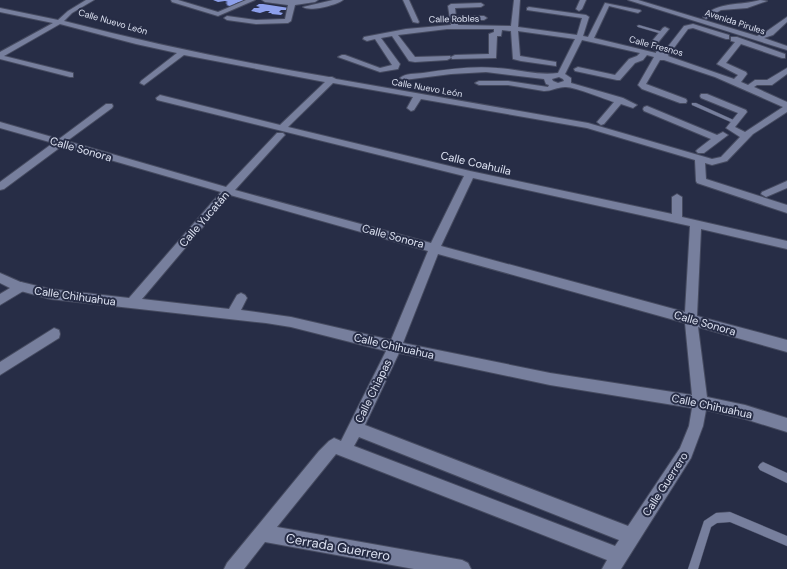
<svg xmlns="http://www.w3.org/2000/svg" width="787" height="569" font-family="'DM Sans',sans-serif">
<rect width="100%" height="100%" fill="#272d46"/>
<path fill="#8da0ec" d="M213,0h30l4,2 -5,2 -3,-2 -4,2 3,1 -4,2 -8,-2 2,-1 -3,-1 3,-1 -3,-1 -7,1z
M259,4h4l26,4 -3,2h-5l-2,2 4,1 -2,2 -10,-1 1,-1h-4l2,-2h-4l-6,2 -9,-2 3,-3h4l2,-1 -4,-1z"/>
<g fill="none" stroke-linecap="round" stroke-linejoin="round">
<g stroke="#464b60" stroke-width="1">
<path id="lane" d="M639,25l24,7 1,1 -2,1 -24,-7 -1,-1z
M631,41l21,4 2,1 -2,1 -19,-4 -2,-1z
M692,103h4l42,19 -1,1h-4l-41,-18z
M763,462l24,11v10l-27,-13 -2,-3 2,-3z
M730,512l57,24v10l-57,-24 -13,1 -6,4 -13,42h-10l16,-48 12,-8z"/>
</g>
<g stroke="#464b60" stroke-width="2">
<path id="street" d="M86,0h8l-22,13 -8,8c88,23 176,41 265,56h3l4,2 252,44 124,36 9,-2 19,-20 -14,-9 12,-15 -37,-15 -1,-2 1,-2h6l39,16 1,2 -12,15 10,5 38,-25 -68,-30 -51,-17h-4l-14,24 40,15 1,2 -1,2h-6l-38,-14 -4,-4 16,-28 -7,-2 -4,5 -8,3 -15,17h-3l-42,-9 -1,-2 4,-2 37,8 14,-16 8,-3 3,-3 -58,-13 -17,34 6,4v5l52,15 14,7 -4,3 -12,-4 -17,20 -3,1 -4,-3 17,-20c-10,-3 -41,-16 -49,-15 -8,0 -13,4 -21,4l-36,-6h-29l-4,-2 4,-2h29l40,6 1,-2 -3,-1 -2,-5 -58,-7 -35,2 -47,6 -4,-2c5,-5 16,-4 23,-5 25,-4 50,-7 74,-5 21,1 40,8 61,5l17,-34 -57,-8 2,25 36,6v4l-35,-5 -8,-2 -2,-28 -9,-1 -1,6h-4l-1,22 -44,1 -1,-2 4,-2 34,-1v-20l5,-2v-3h-47l-49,6 17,22 35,-1 1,2 -4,2 -32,2 -6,-1 -17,-25 -11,2 19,26 -2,5 -18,3 -42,-15 4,-2h3l35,13 12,-3 -17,-26 -8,2 -4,-2 1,-2 42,-8 45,-4 -3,-19 3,-2 30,-1 3,2 -3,2 -26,1 1,8h28l3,2 -3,2h-27l1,5 53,1 3,-26h6l-2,27 59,8 5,-17 -55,-8v-2l2,-1 57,8 3,2 -6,19 5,1 17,-34 35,7 1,1 -3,2 -29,-7 -15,32 62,15v-3l-8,-4 15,-18 2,-1 4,2 -13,16 6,2 1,6 21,-27 9,-2 36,11v4h-3l-33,-11 -5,1 -20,27 66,23 4,-4 -21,-11 18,-22 -4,-1v-4h6l48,17v4h-3l-41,-14 -15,19 20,9 1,2 -6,8 7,3 7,-5h12l20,-12v6l-15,11h-15l-3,2 33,15v10l-34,22 -26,27 -15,4 -7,-2 1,16 81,26v8l-90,-30 -1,-2 -1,-21 -108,-32 -166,-29 -7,11 -3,1 -4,-3 6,-11 -80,-14 -45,44 182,44 202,43v-17l5,-3 5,3v20l105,24v8l-86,-20 -4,87 90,24v12l-89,-25 9,70 38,8 42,13v14l-42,-13 -39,-9 -3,16 -12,32 -70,111h-19l5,-9 -271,-106 -59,73 185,33 6,3 3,6h-57l-149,-27 -21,27h-20l3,-6 92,-112 10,-10 5,-3 7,3 45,-90 -95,-24 -25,-4 -216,-24 -33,-9 -2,-3 2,-3 4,-2 29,7 79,9 92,-106 -159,-46 -58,43 -4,1v-8l53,-39 -53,-15v-6l59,17 47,-35h6l1,2 -1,2 -45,33 159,46 51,-54h6l2,2 -2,2 -48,53 196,53 33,-67 -307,-76 -1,-2 4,-3 120,30 45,-43 -141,-27 -40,30 -4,-2 1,-2 36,-28 -41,-9 -76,-20 -56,32 69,17v4h-3l-70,-18v-7l53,-29 -53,-11v-4l58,12 10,-9zM559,77l4,2 1,2 -6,2 -5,-2 -1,-2zM473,178l217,48 -5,86 -244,-66zM230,195l198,56 -37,89 -100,-23 -50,-7 6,-12 -2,-3 -4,-2 -4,2 -8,14 -87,-10zM438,254l247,69 7,72 -142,-22 -147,-30zM399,353l151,32 142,23 -3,18 -9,22 -52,78 -263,-101zM359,437l260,103 -4,6 -261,-100z
M171,0h7l40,12 28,-12h9l-37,16 -46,-14z
M262,0h56l-3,2 -20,3 -4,16 -3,2 -32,1 -29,-4 -3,-2 3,-2 29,4 29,-1 3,-14 -23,-3z
M333,0h10c-6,5 -33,12 -40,7z
M403,0h6l10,22 -1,1 -5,-1z
M580,0h6l-4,9 -3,2 -3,-2z
M628,0h10l119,36 10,-5 20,-14v5l-14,13 -9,3 23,8v4z
M760,0l7,1 -20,7 -26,2 -15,9 -3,-2c15,-16 37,-11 57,-17z
M647,106l70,29 6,-3 5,3 -24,18h-6l-2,-2 2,-2 13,-10 -67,-28 -1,-2 1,-2z
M787,181v7l-21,9 -5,-3 1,-2z
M54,328l5,2 1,4 -1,4 -59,37v-13z"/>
</g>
<g stroke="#464b60" stroke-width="2">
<path id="secondary" d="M0,273l25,11 2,3 -2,3 -25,15v-11l10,-6 -10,-5z"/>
</g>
<use href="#lane" fill="#777f9d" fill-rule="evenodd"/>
<use href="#street" fill="#777f9d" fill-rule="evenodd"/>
<use href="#secondary" fill="#777f9d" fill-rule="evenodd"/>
</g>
<g text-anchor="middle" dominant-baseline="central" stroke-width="4" stroke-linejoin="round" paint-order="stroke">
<g font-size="9" fill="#dee3f3" stroke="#272d46">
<text transform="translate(454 19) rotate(-1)">Calle Robles</text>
<text transform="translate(113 22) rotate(16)">Calle Nuevo León</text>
<text transform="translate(735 22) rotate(18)">Avenida Pirules</text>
<text transform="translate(656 46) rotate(15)">Calle Fresnos</text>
<text transform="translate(427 88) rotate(10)">Calle Nuevo León</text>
</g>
<g font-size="11" fill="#dee3f3" stroke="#272d46">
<text transform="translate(81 149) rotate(16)">Calle Sonora</text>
<text transform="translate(476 163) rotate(13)">Calle Coahuila</text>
<text transform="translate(204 219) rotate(-49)">Calle Yucatán</text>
<text transform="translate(393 236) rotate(15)">Calle Sonora</text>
<text transform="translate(75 296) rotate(8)">Calle Chihuahua</text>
<text transform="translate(705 323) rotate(16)">Calle Sonora</text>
<text transform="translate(394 346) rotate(13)">Calle Chihuahua</text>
<text transform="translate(373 391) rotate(-64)">Calle Chiapas</text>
<text transform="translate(712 406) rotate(12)">Calle Chihuahua</text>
<text transform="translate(665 484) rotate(-57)">Calle Guerrero</text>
</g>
<g font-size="13" fill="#dee3f3" stroke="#272d46">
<text transform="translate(338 547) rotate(10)">Cerrada Guerrero</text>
</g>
</g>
</svg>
